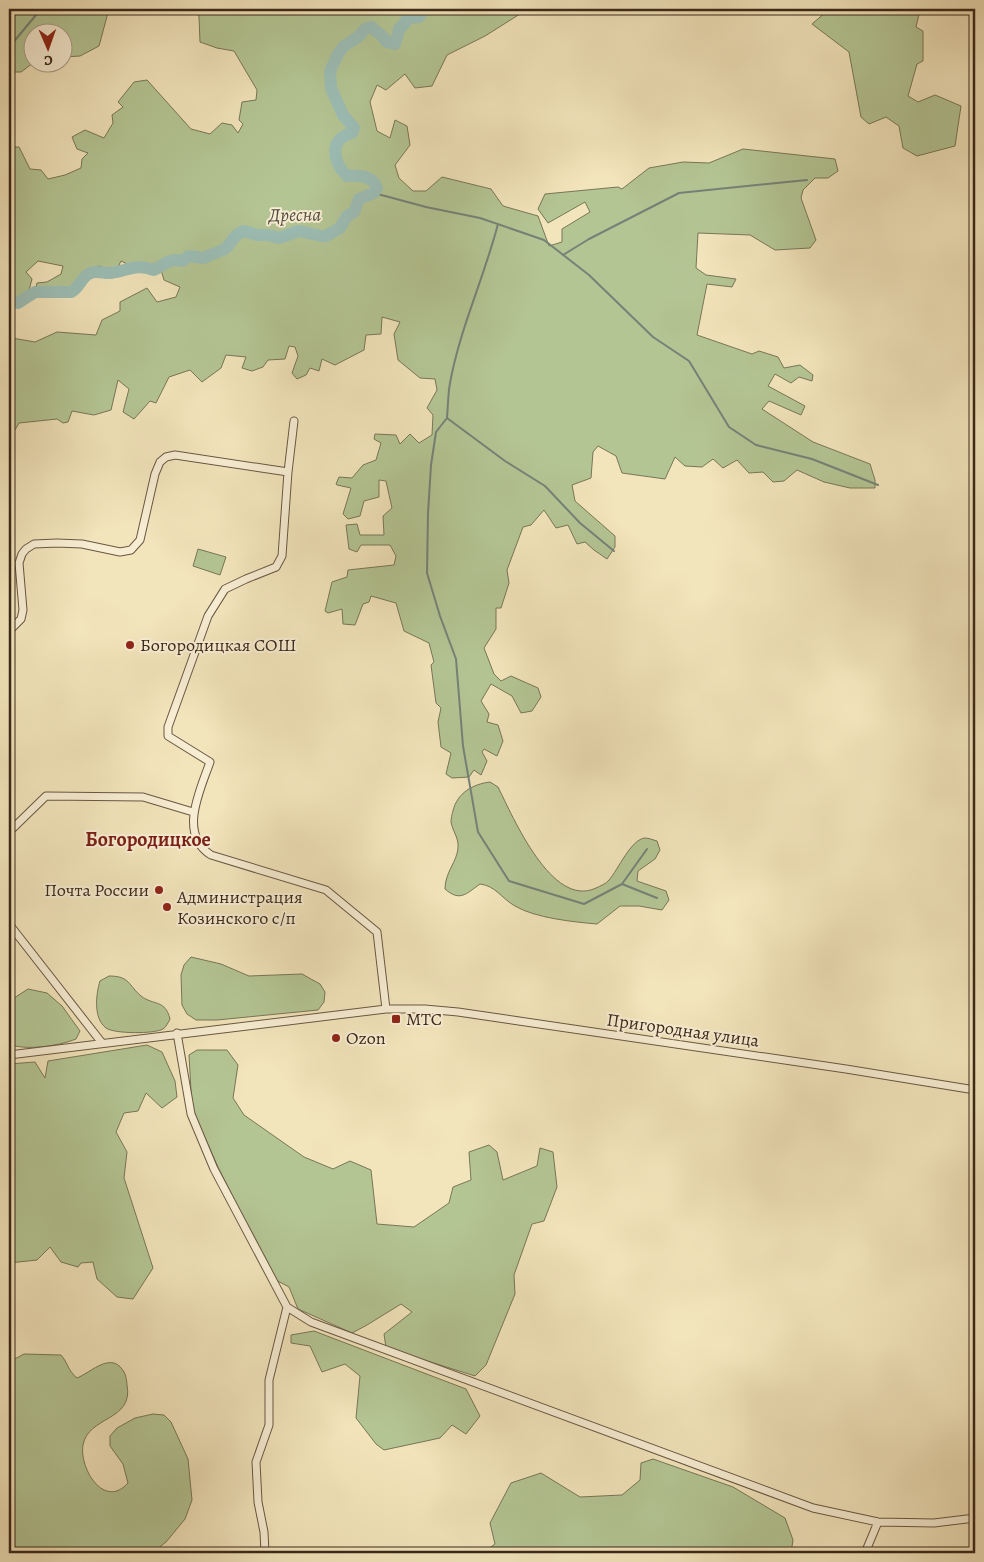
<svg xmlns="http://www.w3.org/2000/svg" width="984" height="1562" font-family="Alegreya,serif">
<rect width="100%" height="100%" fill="#f2e4bb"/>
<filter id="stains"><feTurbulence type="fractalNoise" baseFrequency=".004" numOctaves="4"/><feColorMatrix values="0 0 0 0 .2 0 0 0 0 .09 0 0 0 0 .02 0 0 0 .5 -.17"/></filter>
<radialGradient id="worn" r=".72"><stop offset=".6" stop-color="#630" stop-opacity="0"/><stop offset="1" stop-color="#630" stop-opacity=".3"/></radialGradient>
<path fill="#b4c594" stroke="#787657" d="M9,9h100l-10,37 -19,10 -17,1 -1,-25h-30l1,31 -12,9h-12z
M196,9h325l-1,5 -35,22 -38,19 -15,31 -17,2 -10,-14 -19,16 -9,-5 -7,17 7,29 13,7 5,-18 12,6 3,19 -15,20 4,13 14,13h13l16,-14 49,12 12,17 35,10 11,30 13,-4v-13l28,-17 -5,-10 -37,21 -10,-14 7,-15 73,-7 4,2 27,-21 34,-6 26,1 34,-14 92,10 3,12 -10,7h-13l-12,12 -2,8 15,42 -6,8 -35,2 -25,-15 -52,-2 -2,35 10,7 30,4 -4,8 -25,-3 -10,51 55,19 7,-3 19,6 6,11 16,-3 13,10 -1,6 -13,-4 -8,6 -16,-9 -7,12 37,20 -4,9 -32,-14 -7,8 51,33 57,22 5,16v8h-25l-26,-6 -27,-12 -13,11 -11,1 -10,-10 -14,1 -12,-13 -14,8 -10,-9 -11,8 -17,-1 -10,-9 -10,22 -43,-6 -6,-17 -18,-10 -5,6 -2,26 -19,7 3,16 40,35v11l-8,12 -13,-9 -9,-8 -8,2 -9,-19 -12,3 -12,-18 -13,15 -8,2 -16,43 2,13 -8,25h-5v21l-12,19 10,26 7,7 10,-5 27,12 3,9 -9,14 -11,2 -9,-17 -21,-12 -10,17 8,13 -2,8 11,3 5,16 -6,15 -13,-7 -2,3 5,9 -6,14 -7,-5 -5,7 -17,1 -6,-4 5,-21 -10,-6 -3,-25 3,-14 -5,-5 -5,-38 3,-3 -5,-19 -25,-12 -8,-28 -25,-7 -2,6 -6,2 -8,21 -12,-1 -1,-15 -14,4 -3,-2 7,-29 15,-5 1,-7 46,-5 2,-9 -6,-11h-29l-4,7 -8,-3 -3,-24 11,-1 3,11h24l-1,-19 9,-8 -6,-27 -7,-1v17l-15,4 -4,15 -12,3 -5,-5 8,-26 -14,-3 -1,-1 3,-7 13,1 11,-13 13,-5 5,-17 -7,-4 1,-5 21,1 4,9 10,-10 9,9 13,-8 1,-20 -6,-7 10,-18 -2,-11 -15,-1 -22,-18 -4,-26 6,-12 -18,-5 -1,17 -15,1 -2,15 -29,15 -13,-6 -3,12 -9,-3 -4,7 -9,4 -5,-6 6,-17 -3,-9 -6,-1 -4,13 -17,1 -5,7 -11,4 -10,-3 4,-11 -20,-2 -5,13 -19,14 -12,-12 -21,7 -13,26 -6,-2 -16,18 -11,-7 6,-23 -11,-9 -7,30 -17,5 -22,-4 -4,11 -5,1 -6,-4 -38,4 -4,7 -6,-2v-89l3,-1 23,4 22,-10 39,3 6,-15 18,-9v-9l27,-14 10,14 19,-5 4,-10 -16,-7 -3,-10 -19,1 -21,-10 -5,10 -18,-5 -22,22 -16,3 -4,-4 -14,8 -7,-4 2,-8 10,-1 14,-8 2,-8 -25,-5 -12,11 6,7 -4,15 -12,7 -7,-4v-92l1,-1 -1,-57h10l11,22 11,1 7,9 17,-4 16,-7 1,-9 6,-6 -11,-4 -5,-12 13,-7 19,8 9,-15 -1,-8 11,-8 -5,-5 16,-20 13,-2 44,49 19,5 12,-11 10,2 6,8 5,-9 -4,-4 3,-18 14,-2 1,-10 -23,-39 -17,-3 -17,-6 -1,-25z
M825,9h111l-4,2 -12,-1 -4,17 7,4v30l-6,3 -9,32 10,6 17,-7 26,11 -6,40 -38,10 -14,-8 -4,-22 -13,-9 -17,7 -8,-7 -12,-65 -37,-28 15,-13z
M198,549l28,8 -6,18 -27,-9z
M490,782l8,5c15,30 54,122 98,101 4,-2 10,-4 13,-8 9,-10 22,-41 36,-42 4,0 8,2 12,3l3,9 -5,9 -17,12 -1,10 29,10 3,9 -7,10 -23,-4h-19l-23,18c-23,-2 -62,-6 -82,-18 -14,-8 -19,-20 -35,-22 -14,10 -20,18 -35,5 0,-17 12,-27 13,-41 1,-10 -5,-16 -7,-26 0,-3 1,-8 2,-11 4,-18 20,-27 37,-29z
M191,957l30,7 28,12 53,-2 18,10 5,8 -1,10 -6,8 -101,10h-21l-9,-6 -5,-9 -1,-30 3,-10z
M109,976c21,0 19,9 32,20 13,10 24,3 29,23 -2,4 -4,8 -7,10 -8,5 -49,5 -57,-1 -13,-10 -10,-34 -6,-47z
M28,989l19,4 15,13 18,25 -4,8c-17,7 -51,12 -67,5v-41l2,-3z
M147,1045l15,7 13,29 2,16 -15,11 -16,-15 -8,18 -14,2 -8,19 11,20 -3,26 29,90 -20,31 -16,-2 -20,-18 -4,-17 -12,1 -3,4 -17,-5 -11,-15 -13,13 -28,3v-199l26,-2 10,16 3,-17z
M197,1050h30l11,15 -5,33 11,17 60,42 29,12 17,-8 21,9 6,54 37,3 35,-24 4,-16 18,-7 -2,-28 20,-7 8,7 6,28 34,-14 3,-18 13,4 4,35 -13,34 -12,3 -18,51 1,19 -29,71 -11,11 -89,-28 -2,-14 28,-22 -11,-8 -34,21 -15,8 -54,-24 -9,-22 -15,-8 -56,-112 -26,-58 -3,-54z
M314,1331l152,58 14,27 -14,18 -14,-9 -12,13 -56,12 -8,-6 -20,-26 4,-42 -15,-12 -23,8 -12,-26 -19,-3v-8z
M24,1354l37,1c7,8 7,16 16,23 15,-6 36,-29 48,-4 1,3 2,8 2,11 7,36 -39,31 -44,60 -4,23 21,65 45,38l-5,-19 -13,-18v-10l7,-8 18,-10 18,-4 11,1 7,7 17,37 4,41 -7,19 -19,23 -14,11h-143v-191z
M653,1459l80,28 52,31 8,22 -2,13h-308l12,-9 -5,-21 21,-40 30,-10 39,24 42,-2 18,-15 1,-17z"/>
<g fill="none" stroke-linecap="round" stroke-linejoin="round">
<path stroke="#758278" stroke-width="2" d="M9,45h2l30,-36
M374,193l52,14 54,11 64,22 45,35 64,62 36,24 40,66 27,18 56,14 66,26
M498,224c-14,54 -38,104 -48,159 -2,11 -2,23 -3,35l58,43 40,25 35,37 34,28
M563,255l26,-16 90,-46 128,-13
M447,418l-11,14 -5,33 -3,48 -1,60 13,43 16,43 7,87 15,86 31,49 75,23 38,-20 25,-35
M622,884l35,14"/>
<path stroke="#9cbeb6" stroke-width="12" d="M9,296l5,6 4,1 17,-11h36c9,-4 10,-16 20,-19 6,-3 14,1 20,0 17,-2 23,-10 43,-3 10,-5 17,-13 28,-9l7,-5 15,2c7,-4 13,-5 19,-8 9,-4 6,-13 21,-19l13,4h11l11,3 20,-7 22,5h5l14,-8 7,-12 7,-4 5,-13 15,-6 3,-5c-4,-13 -19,-13 -30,-12 -14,-14 -19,-37 5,-43l2,-5 -11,-13 -12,-27 -1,-17 8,-17 6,-8 14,-9 7,-8 6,-2 10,8 6,7 8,2 4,-15 6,-6 2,-5 12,-1 6,-8"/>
<g stroke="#695742" stroke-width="9">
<path id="minor" d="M294,421l-6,51 -6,84 -6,11 -30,12 -21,10 -17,27 -40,111v9l42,26c-10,29 -32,72 1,93l115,35 51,42 9,77
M9,631l12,-12 2,-9 -4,-47 3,-9 4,-5 8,-5 23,-1 25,1 38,8 11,-2 9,-10 15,-66 5,-12 6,-5 9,-2 113,17
M9,832l37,-36 97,1 50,15
M9,924l93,119
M177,1033l14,81 23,55 73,138 24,15 502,186 65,14 56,1 41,-5
M9,1055l377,-46h39l33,3 388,57 129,21
M265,1553l-1,-21 -6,-30 -2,-40 13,-37v-45l18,-73
M865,1553l13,-31"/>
</g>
<use href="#minor" stroke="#f7edd3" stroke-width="7"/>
</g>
<g fill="#8f2418" stroke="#f7edd3" stroke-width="2">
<circle cx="130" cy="645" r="5"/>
<circle cx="159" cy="890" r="5"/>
<circle cx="167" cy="907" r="5"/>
<rect x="391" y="1014" width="10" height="10" rx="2.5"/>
<circle cx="336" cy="1038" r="5"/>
</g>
<g text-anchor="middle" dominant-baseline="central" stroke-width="4" stroke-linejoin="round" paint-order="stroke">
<g font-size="18" fill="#3b281a" stroke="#f7edd3" text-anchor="start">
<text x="140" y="645">Богородицкая СОШ</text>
<text x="149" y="890" text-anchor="end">Почта России</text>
<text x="177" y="897">Администрация<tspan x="177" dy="21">Козинского с/п</tspan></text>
<text x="406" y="1019">МТС</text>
<text x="346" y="1038">Ozon</text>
</g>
<g font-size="18" fill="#3b281a" stroke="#f7edd3">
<text transform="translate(683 1030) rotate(8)">Пригородная улица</text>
</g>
<g font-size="19" font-style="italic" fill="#534e41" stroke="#f7edd3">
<text transform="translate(295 215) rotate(-1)">Дресна</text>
</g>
<g font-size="20" font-weight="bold" fill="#7a1f14" stroke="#f7edd3">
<text x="148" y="839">Богородицкое</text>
</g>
</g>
<rect width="984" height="1562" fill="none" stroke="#f2e4bb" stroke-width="30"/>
<rect x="10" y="10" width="964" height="1542" fill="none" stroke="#3b281a" stroke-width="2.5"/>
<rect x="15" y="15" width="954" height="1532" fill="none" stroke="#3b281a"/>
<g transform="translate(48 48) rotate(178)"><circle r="24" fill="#f7edd3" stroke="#ac9e89"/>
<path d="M0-4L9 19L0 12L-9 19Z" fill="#8f2418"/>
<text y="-8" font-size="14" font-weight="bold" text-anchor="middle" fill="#3b281a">С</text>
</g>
<rect width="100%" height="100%" filter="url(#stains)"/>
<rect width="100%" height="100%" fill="url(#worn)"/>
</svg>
